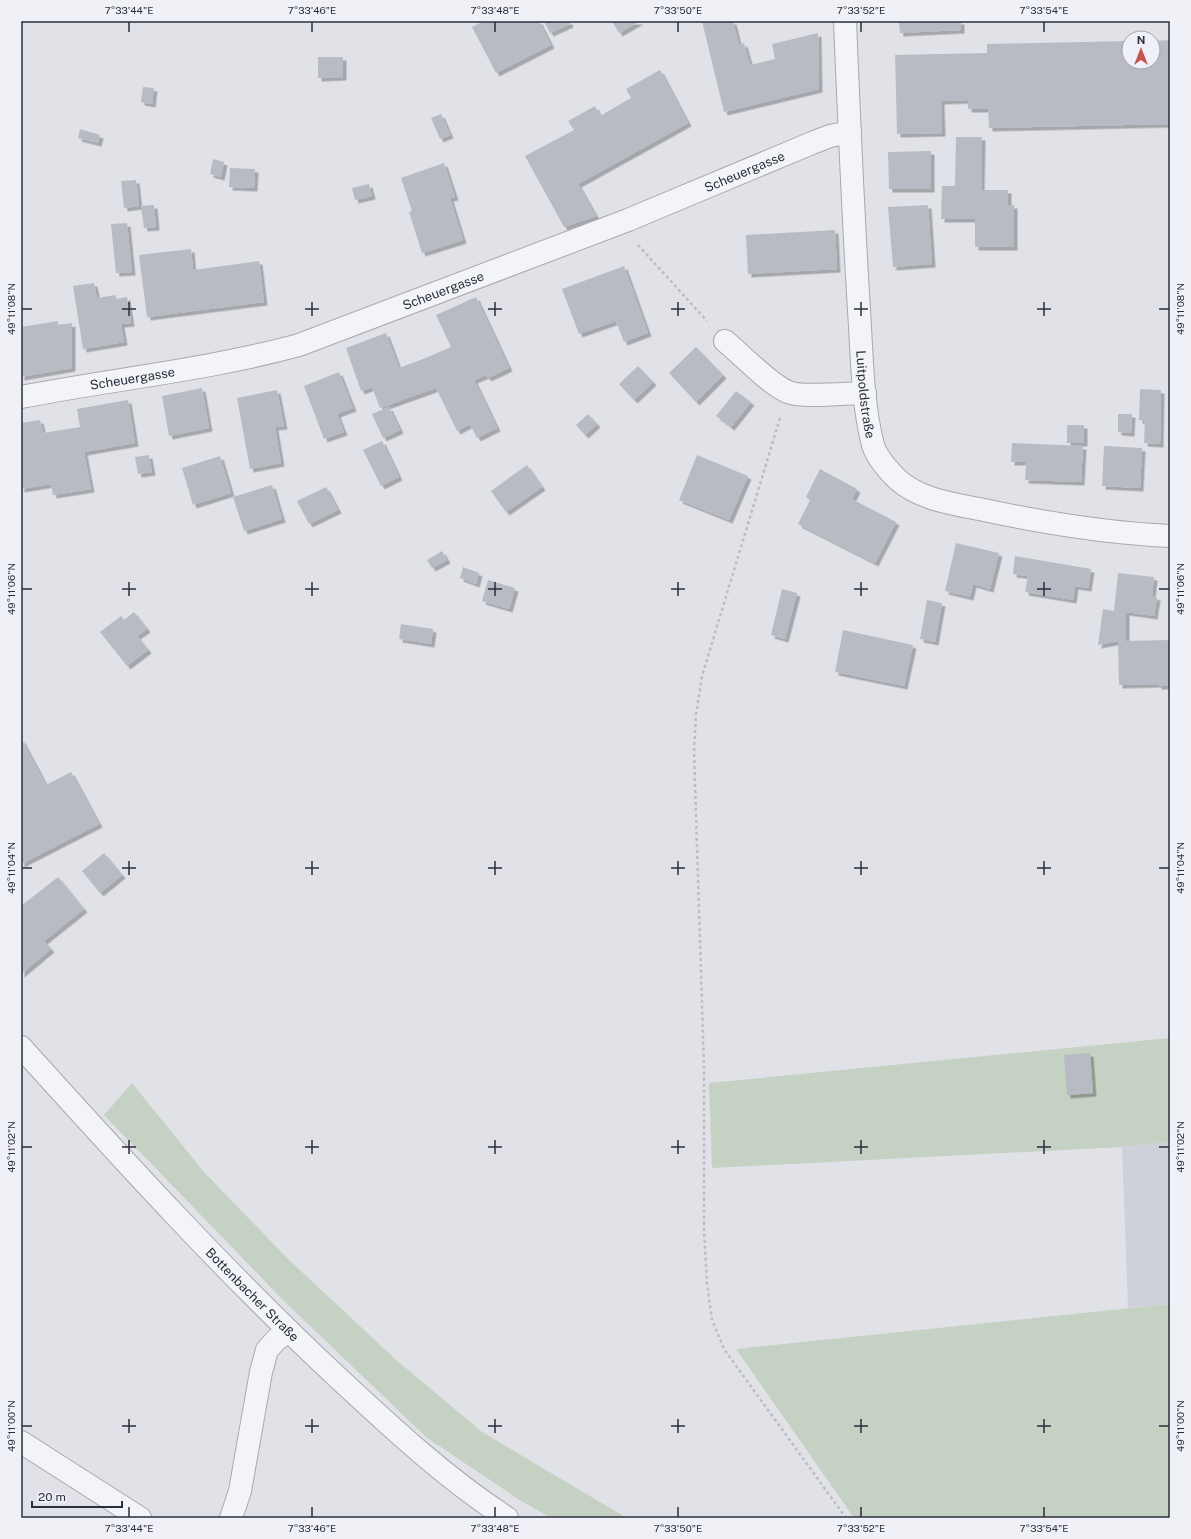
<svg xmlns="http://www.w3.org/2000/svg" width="1191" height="1539" font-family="'Public Sans',sans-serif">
<defs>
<filter id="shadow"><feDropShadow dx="3.5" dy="3.5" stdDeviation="0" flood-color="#0004"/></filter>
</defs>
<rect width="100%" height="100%" fill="#e1e2e8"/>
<path fill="#cfd1da" d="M1170,1142v162l-42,4 -6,-161z"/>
<path fill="#c4d1c3" d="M1170,1038v104l-48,5 -410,21 -3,-85z
M132,1083l72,89 82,85 108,101 88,74 145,86h-76l-33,-19 -92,-62 -141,-135 -181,-187z
M1170,1304v214h-316l-118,-169z"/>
<path fill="#b8bbc4" filter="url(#shadow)" d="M484,21h55l12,24 -55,28 -24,-46z
M544,21h25l1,3 -20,9z
M612,21h28l-21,12z
M702,21h31l6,24 5,-2 6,22 25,-6 -3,-15 46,-11 1,56 -95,23z
M899,21h62v9l-61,3z
M1170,40v84l-181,4 -1,-19h-20v-9l-27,1 1,32 -45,1 -2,-79 92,-2v-9l142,-3v21h24v-21z
M318,57h25v20l-25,1z
M660,70l28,53 -110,61 18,32 -32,11 -39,-71 49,-26 -6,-9 27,-15 5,10 31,-18 -5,-9z
M143,87l11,1 -2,16 -11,-2z
M441,114l9,21 -10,4 -9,-21z
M80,129l20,6 -2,8 -20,-5z
M956,137h26l-1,53h27v15h6v42h-39v-28h-34l1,-33h13z
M931,151v38h-42l-1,-37z
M213,159l11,3 -3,15 -11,-3z
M444,163l11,34 -5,1 13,42 -41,13 -13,-41 3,-1 -11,-33z
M230,168l25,1 -1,19 -25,-1z
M136,180l3,26 -15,2 -3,-27z
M369,184l3,12 -17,4 -3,-12z
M154,205l2,22 -12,1 -3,-22z
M928,205l4,59 -39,3 -5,-60z
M127,223l5,49 -16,1 -5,-49z
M835,230l2,39 -89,5 -2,-39z
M191,249l2,21 66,-9 5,41 -117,15 -8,-62z
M624,266l24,67 -24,9 -8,-21 -37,13 -17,-45z
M94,283l3,15 19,-3v4l11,-2 4,26 -10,1 3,18 -41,7 -10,-63z
M476,297l33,71 -21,10 -2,-3 -12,5 23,48 -20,10 -7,-14 -13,7 -21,-43 -56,20 -8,-21 -11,4 -15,-43 40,-15 13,35 24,-9 28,-12 -15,-32z
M58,321v4l14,-2v45l-51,9v-50z
M696,347l27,28 -27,27 -27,-29z
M638,366l15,16 -19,18 -15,-16z
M339,372l14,36 -16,6 7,18 -20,7 -20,-53z
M202,388l7,40 -40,8 -7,-40z
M1140,389l21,1 -1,54 -16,-1 1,-22 -6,-1z
M277,390l7,36 -9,1 6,36 -31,6 -13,-71z
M736,391l15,11 -20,25 -15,-11z
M128,400l7,43 -51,9 7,37 -38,6 -2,-11 -30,5v-66l19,-3 3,13 37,-6 -3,-18z
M389,407l11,23 -17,8 -11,-24z
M588,414l9,10 -12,11 -9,-10z
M1118,414h14l-1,19 -13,-1z
M1067,425h17v18h-17z
M382,441l17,36 -18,9 -18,-36z
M1012,443l71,3 -2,36 -56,-2 1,-18h-15z
M1104,446l38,2 -2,40 -38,-2z
M149,455l3,17 -14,2 -3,-17z
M697,455l51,21 -19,44 -50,-20z
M220,456l11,37 -38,12 -11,-37z
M527,465l15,22 -36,25 -15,-21z
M820,469l37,20 -5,10 44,23 -21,41 -77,-39 12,-24 -4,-3z
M272,485l10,34 -38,12 -11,-34z
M326,487l12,23 -29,14 -12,-23z
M956,543l43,10 -9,36 -17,-5 -3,13 -25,-6z
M442,551l5,9 -15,8 -5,-8z
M1015,556l76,13 -3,19 -13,-2 -2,14 -48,-8 3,-16 -15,-2z
M463,567l16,6 -3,11 -16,-6z
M1118,573l36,4 -2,19 5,1 -3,19 -28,-4v29l44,-1v46h-12v-2l-39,1 -1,-44 -20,4 5,-36 11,2z
M488,580l27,8 -6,21 -27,-8z
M782,589l15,4 -12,46 -14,-4z
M927,600l15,3 -7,39 -15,-3z
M134,612l13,17 -10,7 11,14 -21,16 -27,-34 21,-16 3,4z
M401,624l32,5 -2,15 -32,-5z
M843,630l70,15 -9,41 -69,-14z
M21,738l25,47 25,-13 28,52 -78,40z
M104,853l18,22 -22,18 -18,-22z
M58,877l26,32 -40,32 7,8 -30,25v-68z
M1090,1053l3,40 -26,2 -3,-40z"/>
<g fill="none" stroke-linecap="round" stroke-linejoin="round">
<g stroke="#a7a8b2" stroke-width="24">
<g id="minor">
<path id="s1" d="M845,21c4,97 8,193 14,289 3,44 3,93 14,135 4,13 14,24 24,34 23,21 57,25 87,31 61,13 124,23 186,26"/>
<path d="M725,341c17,14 44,43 63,51 13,6 61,1 77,1"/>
<path id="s2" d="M21,397c92,-18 187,-27 278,-52l329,-125 184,-77 18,-7 20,-4"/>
<path id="s3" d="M21,1047c101,112 203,224 313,327 56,52 109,102 173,144"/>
<path d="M21,1442l119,76"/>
<path d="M231,1518l9,-27 21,-119 6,-22 10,-11 12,-8"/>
</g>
</g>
<path stroke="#bbbdc3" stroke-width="2.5" stroke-dasharray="3 3" stroke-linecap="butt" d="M638,245l69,76
M780,418l-78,258 -6,38 -2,37 10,317v162l3,53 5,37 12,29 122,169"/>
<use href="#minor" stroke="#f3f4f7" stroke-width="22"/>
</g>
<path fill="none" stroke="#2b2e3e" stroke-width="1.5" d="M129,22v10M312,22v10M495,22v10M678,22v10M861,22v10M1044,22v10M129,302v14M312,302v14M495,302v14M678,302v14M861,302v14M1044,302v14M22,309h10M122,309h14M305,309h14M488,309h14M671,309h14M854,309h14M1037,309h14M1159,309h10M129,582v14M312,582v14M495,582v14M678,582v14M861,582v14M1044,582v14M22,589h10M122,589h14M305,589h14M488,589h14M671,589h14M854,589h14M1037,589h14M1159,589h10M129,861v14M312,861v14M495,861v14M678,861v14M861,861v14M1044,861v14M22,868h10M122,868h14M305,868h14M488,868h14M671,868h14M854,868h14M1037,868h14M1159,868h10M129,1140v14M312,1140v14M495,1140v14M678,1140v14M861,1140v14M1044,1140v14M22,1147h10M122,1147h14M305,1147h14M488,1147h14M671,1147h14M854,1147h14M1037,1147h14M1159,1147h10M129,1419v14M312,1419v14M495,1419v14M678,1419v14M861,1419v14M1044,1419v14M22,1426h10M122,1426h14M305,1426h14M488,1426h14M671,1426h14M854,1426h14M1037,1426h14M1159,1426h10M129,1507v10M312,1507v10M495,1507v10M678,1507v10M861,1507v10M1044,1507v10"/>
<g text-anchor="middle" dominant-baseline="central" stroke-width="3" stroke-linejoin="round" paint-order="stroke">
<g font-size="13" fill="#2b2e3e" stroke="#f0f1f6">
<text stroke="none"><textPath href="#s2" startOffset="761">Scheuergasse</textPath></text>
<text stroke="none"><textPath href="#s2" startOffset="437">Scheuergasse</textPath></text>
<text stroke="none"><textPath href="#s2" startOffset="113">Scheuergasse</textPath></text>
<text stroke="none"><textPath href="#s1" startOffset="374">Luitpoldstraße</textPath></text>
<text stroke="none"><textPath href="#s3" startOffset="339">Bottenbacher Straße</textPath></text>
</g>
</g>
<rect width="1191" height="1539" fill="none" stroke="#f0f1f6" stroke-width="44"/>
<g transform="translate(1141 50)"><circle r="19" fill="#f0f1f6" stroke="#a1a3ac"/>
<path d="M0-3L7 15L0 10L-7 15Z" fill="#c25451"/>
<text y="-6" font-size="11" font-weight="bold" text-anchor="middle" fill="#2b2e3e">N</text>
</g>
<path d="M32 1501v6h90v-6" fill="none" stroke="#2b2e3e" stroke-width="2"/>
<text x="38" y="1501" font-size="12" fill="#2b2e3e" stroke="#f0f1f6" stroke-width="3" paint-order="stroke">20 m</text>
<rect x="22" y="22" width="1147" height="1495" fill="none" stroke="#2b2e3e" stroke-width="1.5"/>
<g font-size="10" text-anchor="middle" fill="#2b2e3e">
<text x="129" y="14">7°33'44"E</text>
<text x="312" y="14">7°33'46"E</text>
<text x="495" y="14">7°33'48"E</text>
<text x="678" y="14">7°33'50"E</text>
<text x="861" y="14">7°33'52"E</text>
<text x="1044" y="14">7°33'54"E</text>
<text transform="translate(11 309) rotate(-90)" y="4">49°11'08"N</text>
<text transform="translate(1180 309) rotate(-90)" y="4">49°11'08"N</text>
<text transform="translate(11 589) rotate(-90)" y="4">49°11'06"N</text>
<text transform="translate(1180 589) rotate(-90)" y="4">49°11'06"N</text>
<text transform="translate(11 868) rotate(-90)" y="4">49°11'04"N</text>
<text transform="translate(1180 868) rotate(-90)" y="4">49°11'04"N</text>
<text transform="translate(11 1147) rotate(-90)" y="4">49°11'02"N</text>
<text transform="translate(1180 1147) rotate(-90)" y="4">49°11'02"N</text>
<text transform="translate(11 1426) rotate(-90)" y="4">49°11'00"N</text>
<text transform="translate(1180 1426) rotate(-90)" y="4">49°11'00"N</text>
<text x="129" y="1532">7°33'44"E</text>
<text x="312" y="1532">7°33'46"E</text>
<text x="495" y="1532">7°33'48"E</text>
<text x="678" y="1532">7°33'50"E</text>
<text x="861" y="1532">7°33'52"E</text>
<text x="1044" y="1532">7°33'54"E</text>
</g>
</svg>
